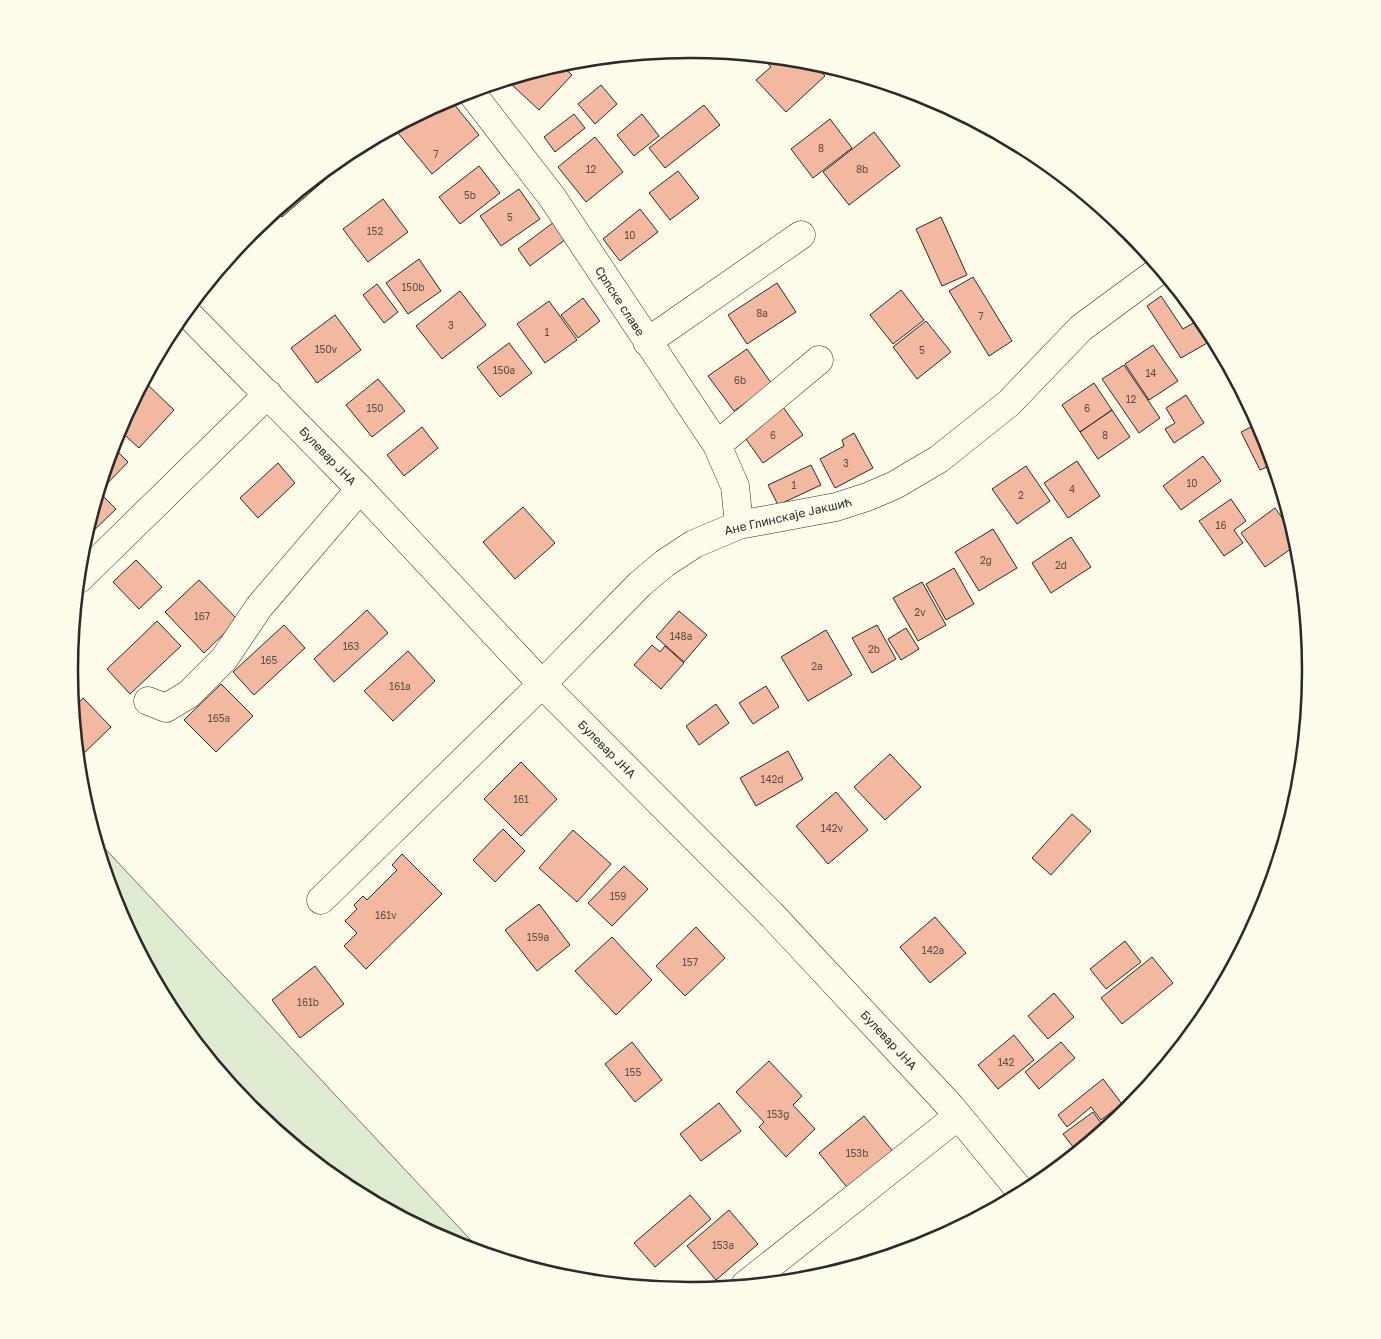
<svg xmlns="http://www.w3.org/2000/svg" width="1381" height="1339" font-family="'Golos Text',sans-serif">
<rect width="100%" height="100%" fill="#fdfbea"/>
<path fill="#deebd1" stroke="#74746e" d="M97,840l384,411 -28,-8 -108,-58 -94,-77 -77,-94 -57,-107z"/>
<path fill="#f2b8a0" stroke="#2b2b2b" d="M766,56l45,5 14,15 -39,36 -30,-32 15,-13 -7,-8z
M560,64l12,11 -33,35 -28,-26 7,-8z
M601,85l16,19 -22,20 -17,-20z
M449,98l30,37 -47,39 -38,-46z
M704,105l16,20 -55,43 -16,-20z
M574,114l11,14 -30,24 -11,-15z
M642,114l17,22 -25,20 -17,-21z
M830,119l22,29 -39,30 -22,-29z
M874,132l26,34 -51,39 -26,-33z
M595,137l28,35 -37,30 -28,-35z
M353,149l3,4 -74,64 -6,-7z
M479,166l21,27 -40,31 -21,-27z
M678,171l21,27 -29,22 -21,-27z
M519,189l21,30 -39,27 -21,-30z
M383,199l25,33 -40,30 -25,-33z
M640,209l18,23 -38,29 -17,-22z
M941,217l26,58 -25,11 -26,-57z
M554,222l12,17 -36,27 -12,-17z
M419,259l22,32 -33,23 -22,-31z
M973,277l39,64 -23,15 -40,-65z
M777,283l19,29 -49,32 -19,-29z
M377,284l21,28 -14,11 -21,-28z
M901,290l23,30 -31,24 -23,-29z
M460,291l26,34 -44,34 -26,-33z
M1161,296l22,33 19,-11 12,21 -33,19 -34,-52z
M583,298l17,23 -22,17 -17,-23z
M549,301l28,39 -32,23 -28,-39z
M335,315l26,35 -44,33 -26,-35z
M926,321l25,31 -34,27 -24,-32z
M509,343l23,30 -32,24 -23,-30z
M1153,345l25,36 -29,19 -24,-36z
M747,349l25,35 -38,27 -26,-35z
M1124,365l36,53 -21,15 -37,-54z
M378,379l27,32 -33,26 -26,-32z
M1094,383l18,27 -32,22 -18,-27z
M148,385l26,25 -35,38 -21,-19 16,-29z
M1186,395l18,28 -30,20 -9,-14 10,-6 -9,-15z
M783,407l20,28 -40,28 -20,-28z
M1112,410l18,27 -32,22 -18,-27z
M1259,423l15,41 -14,6 -19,-38z
M422,427l16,21 -34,28 -17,-21z
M854,433l19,35 -38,20 -15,-29 24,-13 -2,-6z
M113,447l15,15 -25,26 -2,-2z
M1203,456l18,25 -40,29 -18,-24z
M1077,461l23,35 -32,22 -24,-35z
M278,463l17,20 -37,35 -18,-20z
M811,465l10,20 -43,20 -10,-20z
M1026,466l24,35 -33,23 -25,-35z
M99,492l17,17 -32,31z
M1231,499l15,22 -12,9 9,13 -19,13 -25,-35z
M523,507l32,36 -40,36 -32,-37z
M1275,508l21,29 2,7 -33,23 -24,-34z
M993,529l24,39 -38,23 -24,-39z
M1071,537l20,30 -40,26 -19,-30z
M136,560l26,27 -23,22 -26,-27z
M954,568l20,36 -28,16 -20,-36z
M199,580l39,40 -34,33 -39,-41z
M922,582l24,43 -28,16 -25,-43z
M367,610l21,23 -54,49 -20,-23z
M679,611l28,24 -23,27 -28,-25z
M157,621l24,25 -51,48 -23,-25z
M284,625l21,23 -51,47 -21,-23z
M877,625l19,34 -24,14 -20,-35z
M906,628l13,21 -18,11 -13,-21z
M826,630l26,45 -44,26 -27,-44z
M652,645l8,7 5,-6 19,17 -23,26 -27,-24z
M408,651l27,30 -42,40 -29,-30z
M71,683l6,7 -5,4z
M221,684l32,32 -37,36 -32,-32z
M766,686l13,21 -26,17 -14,-21z
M83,698l28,29 -30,29 -3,-4 -4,-44z
M716,704l13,19 -30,22 -13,-19z
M788,751l15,28 -47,27 -16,-28z
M890,754l31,33 -36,33 -31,-33z
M521,762l36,37 -36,37 -37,-37z
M836,792l32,38 -40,34 -32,-38z
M1072,814l19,17 -40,44 -19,-17z
M503,829l22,22 -30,31 -22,-22z
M573,830l38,34 -34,38 -38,-34z
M402,854l40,40 -76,75 -22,-23 13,-13 -12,-12 12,-12 -3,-4 9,-9 4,4 30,-30 -5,-5z
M624,866l24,23 -36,37 -24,-23z
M539,904l31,41 -33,26 -32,-41z
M935,917l31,36 -36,30 -30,-36z
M696,927l29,31 -40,38 -29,-30z
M612,937l40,43 -36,35 -41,-44z
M1125,941l16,21 -35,27 -16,-20z
M1152,957l21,26 -51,41 -21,-26z
M315,966l29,38 -44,34 -28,-38z
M1054,993l20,24 -26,22 -20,-23z
M1014,1035l20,25 -36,29 -20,-24z
M632,1042l30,38 -27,22 -30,-38z
M1061,1042l14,16 -36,31 -14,-17z
M769,1061l33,35 -9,9 22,24 -29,28 -27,-30 5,-5 -28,-30z
M1103,1079l19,25 -21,16 -10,-13 -24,20 -9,-12z
M719,1103l22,28 -40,30 -21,-27z
M1093,1112l8,11 11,-8 3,5 -38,32 -14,-18z
M864,1116l31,38 -45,37 -31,-38z
M690,1195l21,24 -56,48 -21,-24z
M729,1210l29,34 -42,36 -29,-34z"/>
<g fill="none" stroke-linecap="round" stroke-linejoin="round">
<g stroke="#2b2b2b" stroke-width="29">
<path id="minor" d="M470,91l82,106 165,248 18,41 4,39
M647,342l154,-107
M717,445l102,-85
M79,579l189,-185
M148,701l18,7 23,-14 35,-35 35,-52 101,-118
M321,900l221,-216 98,-100 25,-21 29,-19 45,-19 97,-18 31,-10 28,-12 44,-26 70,-56 72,-75 80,-59
M745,1285l213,-169"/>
</g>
<g stroke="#2b2b2b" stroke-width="29">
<path id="major" d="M185,311l175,178 182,195 229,230 180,193 71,86"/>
</g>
<use href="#minor" stroke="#fdfbea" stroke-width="28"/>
<use href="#major" stroke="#fdfbea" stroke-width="28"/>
</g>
<g text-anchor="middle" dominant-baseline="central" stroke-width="4" stroke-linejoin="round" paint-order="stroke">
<g font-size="10" fill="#5d4e48">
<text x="821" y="148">8</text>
<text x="436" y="154">7</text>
<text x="591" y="169">12</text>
<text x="862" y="169">8b</text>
<text x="470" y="195">5b</text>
<text x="510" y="217">5</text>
<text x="375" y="231">152</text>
<text x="630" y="235">10</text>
<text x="413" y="287">150b</text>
<text x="762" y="313">8a</text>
<text x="981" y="316">7</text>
<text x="451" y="325">3</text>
<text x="547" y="332">1</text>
<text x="326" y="349">150v</text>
<text x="922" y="350">5</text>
<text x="504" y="370">150a</text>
<text x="1151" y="373">14</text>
<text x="740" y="380">6b</text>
<text x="1131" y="399">12</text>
<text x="375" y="408">150</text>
<text x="1087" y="408">6</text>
<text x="773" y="435">6</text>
<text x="1105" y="435">8</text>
<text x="846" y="463">3</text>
<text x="1192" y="483">10</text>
<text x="794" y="485">1</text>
<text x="1072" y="489">4</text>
<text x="1021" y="495">2</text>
<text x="1221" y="525">16</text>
<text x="986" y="560">2g</text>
<text x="1061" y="565">2d</text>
<text x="920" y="612">2v</text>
<text x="202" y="616">167</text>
<text x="681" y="636">148a</text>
<text x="351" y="646">163</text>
<text x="874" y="649">2b</text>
<text x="269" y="660">165</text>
<text x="817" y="666">2a</text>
<text x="400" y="686">161a</text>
<text x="219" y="718">165a</text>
<text x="772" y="779">142d</text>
<text x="521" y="799">161</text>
<text x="832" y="828">142v</text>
<text x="618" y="896">159</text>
<text x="386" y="915">161v</text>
<text x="538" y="937">159a</text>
<text x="933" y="950">142a</text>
<text x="690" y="962">157</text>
<text x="308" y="1002">161b</text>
<text x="1006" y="1062">142</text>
<text x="633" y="1072">155</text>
<text x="778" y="1114">153g</text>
<text x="857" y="1153">153b</text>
<text x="723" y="1245">153a</text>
</g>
<g font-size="12" fill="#2b2b2b" stroke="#fdfbea">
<text transform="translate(620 301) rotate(57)">Српске славе</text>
<text transform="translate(328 456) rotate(46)">Булевар ЈНА</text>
<text transform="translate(788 516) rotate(-13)">Ане Глинскаје Јакшић</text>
<text transform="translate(607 749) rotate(45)">Булевар ЈНА</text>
<text transform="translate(889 1040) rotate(47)">Булевар ЈНА</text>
</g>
</g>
<path d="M0 0H1381V1339H0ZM78 670a612 612 0 1 1 1224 0a612 612 0 1 1-1224 0Z" fill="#fdfbea" fill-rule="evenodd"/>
<path fill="none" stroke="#2b2b2b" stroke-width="2.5" d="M78 670a612 612 0 1 1 1224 0a612 612 0 1 1-1224 0Z"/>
</svg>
